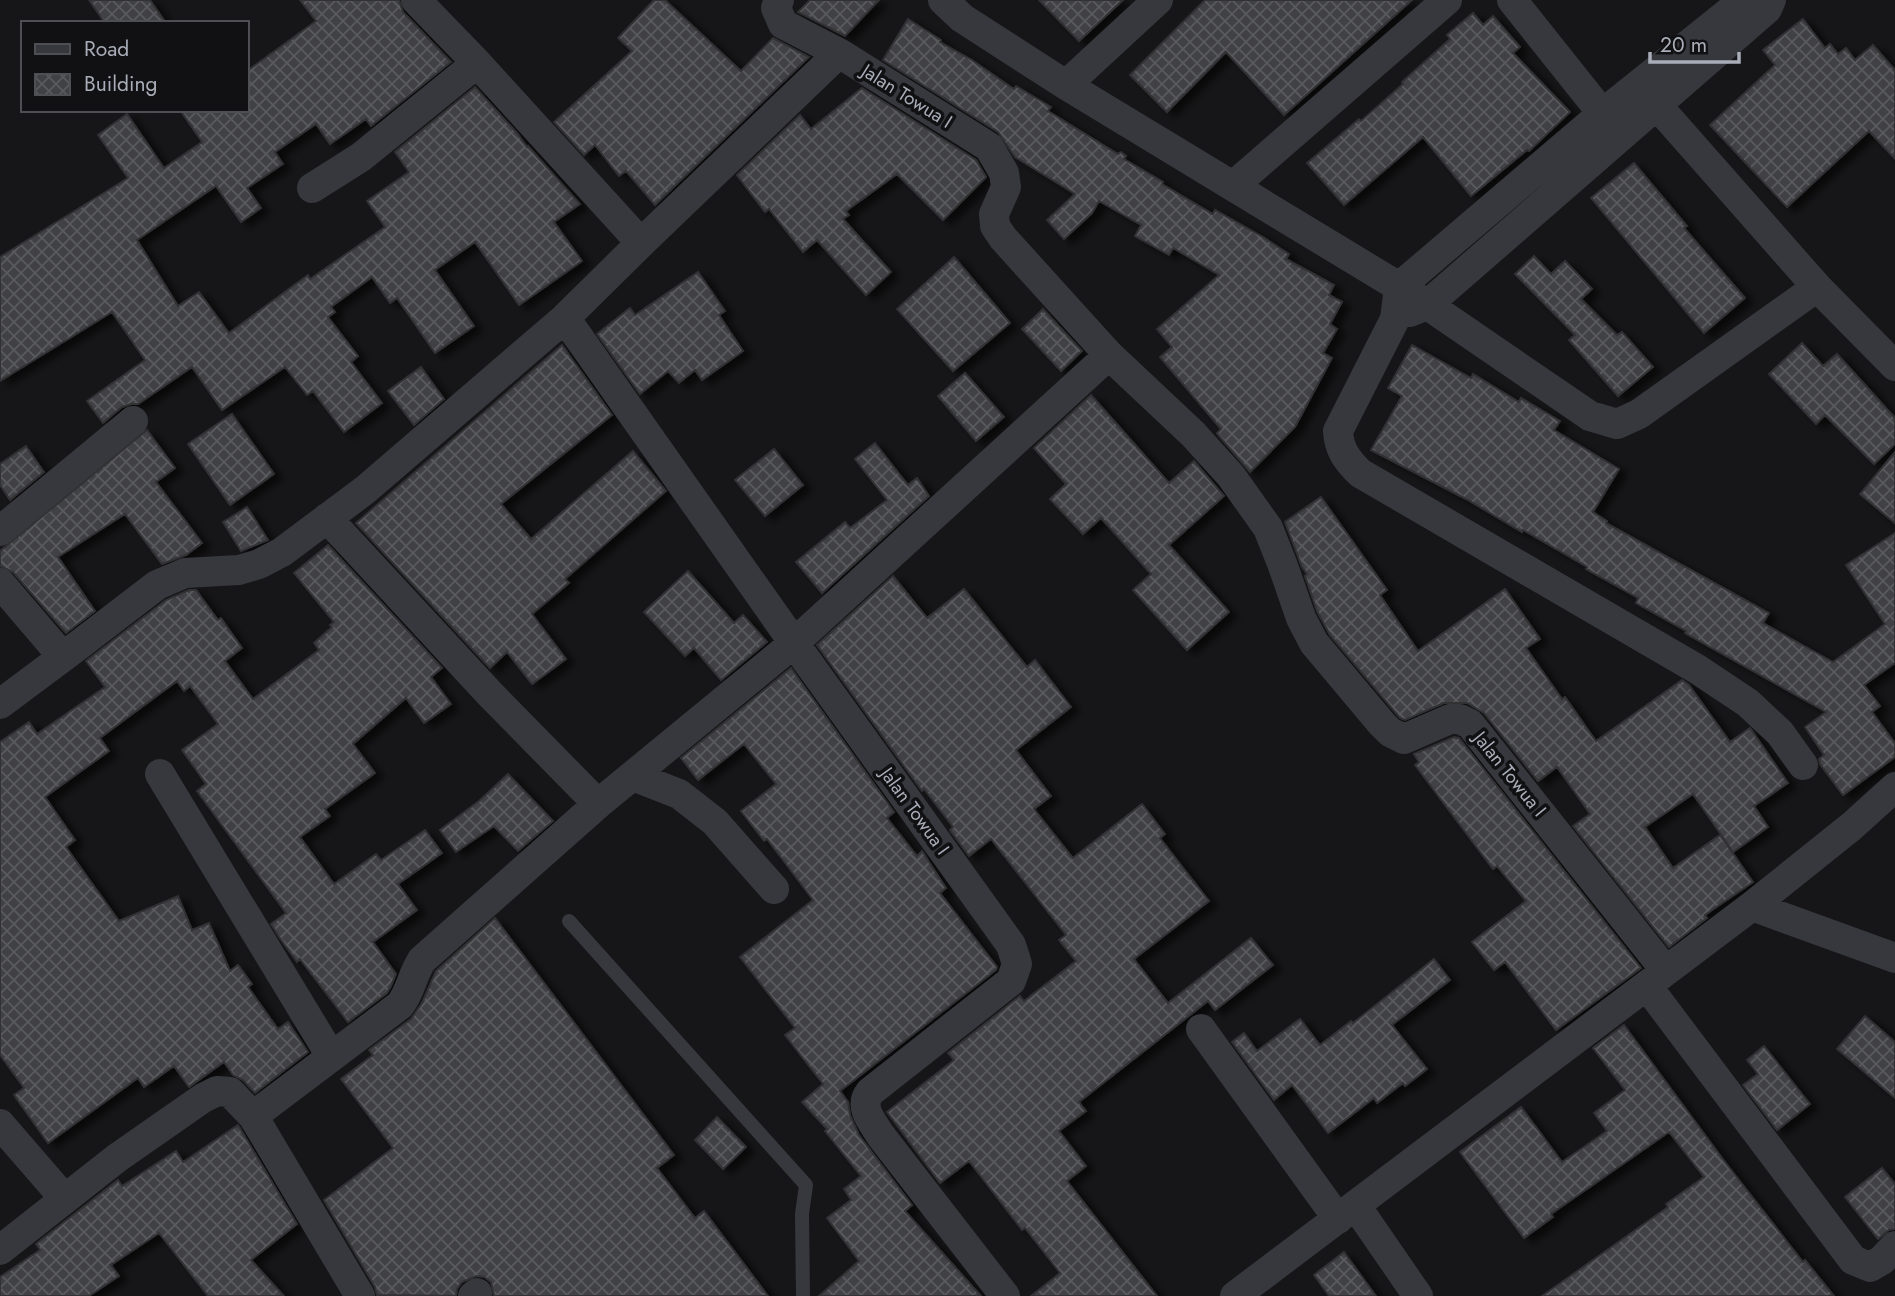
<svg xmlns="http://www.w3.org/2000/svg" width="1895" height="1296" font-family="Jost,sans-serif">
<defs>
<pattern id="building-cross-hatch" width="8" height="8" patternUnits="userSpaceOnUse" patternTransform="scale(1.75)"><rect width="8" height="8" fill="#404145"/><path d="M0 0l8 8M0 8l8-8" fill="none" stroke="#595a5e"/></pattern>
<filter id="shadow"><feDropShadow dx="8" dy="4.5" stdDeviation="3.5" flood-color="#0009"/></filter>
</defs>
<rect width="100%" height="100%" fill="#161618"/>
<path fill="url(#building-cross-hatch)" stroke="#303034" stroke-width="2" filter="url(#shadow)" d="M89,0h61l16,23h-61z
M300,0h99l4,12 48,50 -80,64 -5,-7 -36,25 -14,-20 -41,28 8,12 -36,24 14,20 -20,14 -25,-36 -79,54 41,66 21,-14 30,41 79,-58 2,4 75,-52 -18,-26 42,-29 -14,-20 80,-65 42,46 10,14 1,-1 52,58 -26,18 28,39 -63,44 -44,-63 -40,28 39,56 -39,27 -38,-55 -7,5 -18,-26 -41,30 4,5 -7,5 30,39 -7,6 31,41 -38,29 -31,-41 -6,4 -22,-28 -63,43 -30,-43 -54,37h-7l-9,3 -19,16 -16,-22 58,-41 -33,-48 -112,69v-124l128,-79 -30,-43 29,-21 37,54 38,-26 -22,-32h67v-39l69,-50z
M654,0h11l76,71 32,-33 36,19 -154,148 -29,-34 -7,5 -24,-31 -11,10 -30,-33 78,-71 -14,-13z
M810,0h69l-34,36 -47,-24z
M1039,0h84l-44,41z
M1205,0h207l-128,115 -58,-63 -59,60 -37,-37z
M1473,13l10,12 10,-9 27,31 -7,6 57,59 -41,39 -2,-1 -56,46 -48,-59 -79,68 -37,-42 52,-44 2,2 42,-37 -1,-2 48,-43 -3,-4z
M908,19l33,21 -1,2 32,18 42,29 2,-3 35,21 -3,4 70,43 3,-2 5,4 -2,3 39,23 -1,2 51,30 2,-4 48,27 26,17 -3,5 48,26 -5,10 13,7 -12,22 7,5 -14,24 9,5 -37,69 -45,45 -30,-35 -3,-4 4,-4 -61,-72 12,-10 -15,-18 62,-54 -46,-27 -4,7 -34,-19 6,-11 -42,-24 -7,12 -28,26 -17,-19 28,-26 -60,-37 -17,-25 -115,-72z
M1803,19l22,29 5,-4 8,10 8,-6 9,12 18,-15 22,25v89l-26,-28 -82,76 -77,-82 65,-60 -12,-15z
M862,88l114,72 10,17 -43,43 -46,-46 -51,37 3,4 -6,4 48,53 -25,23 -49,-55 -14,12 -34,-43 -4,3 -28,-37 63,-60 11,14z
M1634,163l53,63 -3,2 61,70 -41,35 -113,-135z
M1534,256l17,18 14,-13 27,28 -11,10 36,36 5,-3 31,35 -35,29 -49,-56 6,-5 -60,-61z
M954,257l56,66 -57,48 -56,-62z
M698,272l27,39 -6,4 24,36 -41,29 -7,-10 -16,13 -11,-12 -28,23 -43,-60 33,-26 5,7z
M1043,309l39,42 -21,20 -39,-42z
M1802,343l21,23 14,-12 58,64v26l-21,20 -49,-49 -9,9 -47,-50z
M562,345l50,70 -111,89 30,35 102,-88 33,40 -101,88 4,4 -37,31 34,45 -34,25 -25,-32 -17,16 -134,-145z
M1412,345l59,33 2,-4 46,28 2,-4 39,23 -6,9 65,39 -26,43 14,9 -1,2 163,90 -6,10 70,39 52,-38 -39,-59 49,-32v130l-31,22 16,21 -8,6 23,31v14l-52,38 -23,-31 -1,-5 5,-4 -19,-28 21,-15 -141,-79 1,-2 -50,-28 2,-5 -52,-29 1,-2 -64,-37 -1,2 -56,-33 -95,-49 31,-54 -14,-8z
M421,367l23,32 -30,26 -26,-34z
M965,373l39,44 -28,24 -38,-45z
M1091,395l78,88 25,-22 30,35 -55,49 60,67 -42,38 -54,-60 18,-16 -50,-56 -18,16 -33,-35 16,-15 -32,-36z
M232,414l42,60 -44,31 -42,-61z
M147,430l28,38 -19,14 46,61 -16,12 -24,9 -37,-50 -67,43 37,54 -29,22 -53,-61 -13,-6v-15z
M875,443l33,42 9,-7 12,18 -107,97 -26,-31 49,-40 5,6 37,-28 -32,-41z
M26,446l18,26 -34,28 -10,-15v-21z
M774,449l29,36 -38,31 -30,-36z
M1895,452v71l-35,-29z
M1321,497l66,93 -7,5 38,56 87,-62 35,50 -14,9 36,51 3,-2 31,44 86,-61 7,5 41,57 20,-14 38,55 -34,23 14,21 -35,25 -40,-58 -48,33 28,41 47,-33 33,47 -48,33 2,3 -38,29 -96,-121 17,-12 -33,-47 -19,14 -54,-68 -17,-10h-23l-39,17 -5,-2 -70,-83 -13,-24 -12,-35 2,-2 -5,-7 -17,-45z
M247,507l21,33 -27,11 -18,-29z
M328,545l114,123 -11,9 20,27 -27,19 -18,-25 -53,46 22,29 -50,36 5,7 -30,21 34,47 42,-30 5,6 44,-30 17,23 -44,31 19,26 -44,32 23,32 -5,12 -4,7 -39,29 -48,-63 -3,3 -18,-25 -8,-13 15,-11 -89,-122 9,-7 -24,-34 36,-26 -28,-38 -6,5 -7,-10 -77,57 9,13 -64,46 30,43 -9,7 53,74 59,-25 14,34 17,-7 21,48 8,-6 14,19 -4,3 30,42 10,-7 20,30 -53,41 -12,-13 -10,-5 -9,-13 -35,25 -15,-21 -30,21 -6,-9 -90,65 -34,-48 10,-7 -24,-33v-313l29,-20 8,12 68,-47 -19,-26 80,-61 23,-10h7l22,30 3,-2 21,30 -17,13 28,38 66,-49 -5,-7 18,-16 -2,-2 4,-3 -40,-49z
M688,571l46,52 9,-8 24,27 -46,38 -27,-32 -9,8 -41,-44z
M893,576l34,42 37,-29 63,78 8,-7 36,47 -55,43 35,46 -17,13 39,49 69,-54 23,30 -5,4 49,63 -75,58 34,44 83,-65 22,27 -58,45 -7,-9 -129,101 7,9 -27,20 27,35 -19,15 90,115h-126l29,-23 -35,-45 -3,2 -53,-69 -29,22 -53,-71 67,-52 -6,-7 72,-57 4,5 52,-40 -17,-21 7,-5 -75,-96 -22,17 -19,-26 3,-3 -29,-38 -2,2 -105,-146z
M791,668l103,144 -7,6 30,38 5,-5 24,37 -6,5 57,74 -1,3 -156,121 8,11 2,13 9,20 53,70 -7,6 76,85h-162l40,-35 -32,-43 24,-18 -7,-11 17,-13 -36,-45 2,-2 -25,-27 21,-18 -38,-49 10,-7 -55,-71 73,-57 -46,-61 -3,2 -23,-30 35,-27 -32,-40 -46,36 -17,-22z
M1454,737l5,1 182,230 -85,62 -51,-68 -11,8 -22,-28 54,-41 -29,-35 -4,3 -78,-104 4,-3 -5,-8z
M508,774l45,47 -35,30 -24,-25 -38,26 -16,-22 39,-29z
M495,918l179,237 -17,13 38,50 9,-7 64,85h-274l-3,-14 -7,-5 -8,-1 -14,6 -5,7 -1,7 -79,-1 -2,-8 -51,-87 69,-52 -52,-69 32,-24 -4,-5 42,-31 11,-16 14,-32z
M1434,959l16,21 -58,45 35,44 -22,17 -2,-3 -26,20 -3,-5 -46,35 -36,-48 -18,15 -42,-58 12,-9 13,18 43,-32 20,26 31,-24 2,2z
M1865,1016l30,26v56l-58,-49z
M1624,1025l101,137 78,100 2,-2 29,36h-292l126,-89 -2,-3 38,-27 -35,-45 -118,82 2,3 -29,21 -64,-86 61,-45 41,55 45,-31 -13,-18 31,-23 -32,-42z
M1764,1046l46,58 -33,26 -34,-45 15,-11 -11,-14z
M717,1117l29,30 -23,22 -28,-29z
M238,1125l59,99 -46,36 33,36h-76l-49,-63 -48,32 8,11 -30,20h-89v-19l40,-27 -4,-6 82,-64 4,6 54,-35 7,11z
M1882,1168l13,16v45l-6,1 -11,9 -33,-42z
M1344,1252l32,44h-47l-15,-21z"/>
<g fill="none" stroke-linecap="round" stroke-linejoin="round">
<path stroke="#37383d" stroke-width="14" d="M569,921l237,264 -4,29 1,82"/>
<path stroke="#37383d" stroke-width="30" d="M779,0l-3,8 7,16 56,29
M943,0l19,18 104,67 353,214 171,117 27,8 22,-10 178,-127
M1512,0l102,128
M1744,0l-142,114 -203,173 -4,32 -57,112c1,19 9,29 22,42l337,196 51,34 32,30 23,32
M1066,85l92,-85
M1646,93l171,194 78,79
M1233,186l214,-186
M312,188l49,-31 116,-94
M641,243l198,-190 150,94 15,26 2,14 -12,27 1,12 8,12 106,117 84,79 38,42 37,52 15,38 18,52 13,25 68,81 8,8 14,7 46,-20h10l10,5 196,247
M1410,312l17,-7 340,-296 4,-9
M327,518l163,176 108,110
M0,531l133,-110
M0,583l63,74 -63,47
M63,657l94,-72 28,-12 54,-3 20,-6 23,-12 83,-62 200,-172 76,-75 -164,-180 -61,-63
M160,774l171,282
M633,776l46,18 36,28 59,67
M1752,906l143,52
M1647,986l206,274 17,7 12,-7 13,-14
M1201,1029l137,190
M0,1124l64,74
M1356,1206l62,90
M0,1250l117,-92 86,-60 14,-7 13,1 23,24
M360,1296l-107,-180 147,-111c11,-14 12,-30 22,-45l176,-156 196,-161 -229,-325
M473,1296l4,-3
M1005,1296l-124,-160c-8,-13 -23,-29 -11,-44l141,-111 6,-17 -6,-19 -217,-302 315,-288
M1235,1296l517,-390 100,-80 43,-39"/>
</g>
<g text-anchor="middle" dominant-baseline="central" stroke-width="7" stroke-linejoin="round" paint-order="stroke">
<g font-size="19" fill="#a8adb8" stroke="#111113">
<text transform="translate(907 96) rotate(32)">Jalan Towua I</text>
<text transform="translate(1510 774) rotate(51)">Jalan Towua I</text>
<text transform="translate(915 811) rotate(54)">Jalan Towua I</text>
</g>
</g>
<rect x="21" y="21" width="228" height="91" fill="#111113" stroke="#4d4f55" stroke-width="2"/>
<rect x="35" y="44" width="35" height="10" fill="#37383d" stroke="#4d4f55" stroke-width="2"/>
<text x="84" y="56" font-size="21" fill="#a8adb8">Road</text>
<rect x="35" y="74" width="35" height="21" fill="url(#building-cross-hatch)" stroke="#4d4f55" stroke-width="2"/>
<text x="84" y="91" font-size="21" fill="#a8adb8">Building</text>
<path d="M1650 52v10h89v-10" fill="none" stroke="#a8adb8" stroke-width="3.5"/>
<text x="1660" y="52" font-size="21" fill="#a8adb8" stroke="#111113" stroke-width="5" paint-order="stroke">20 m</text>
</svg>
